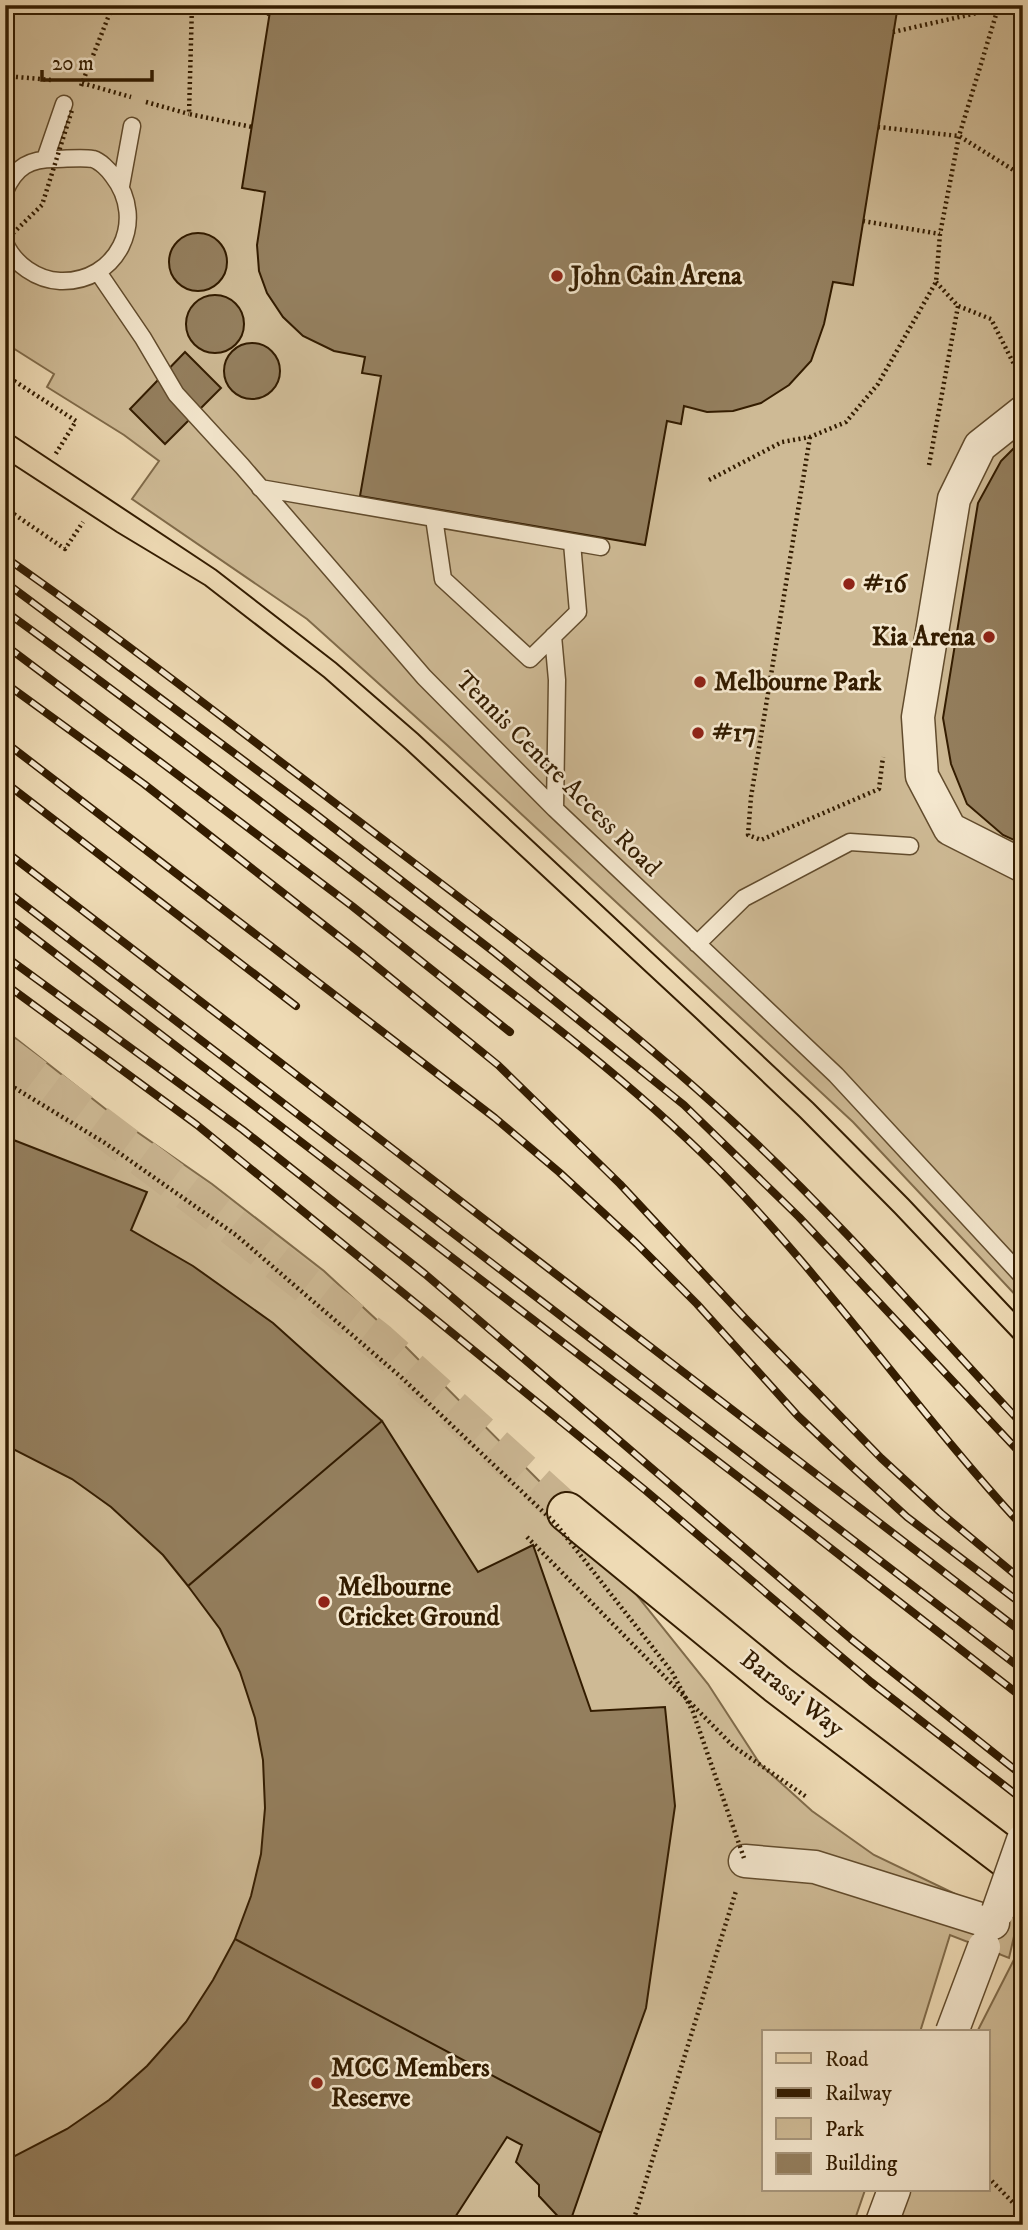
<svg xmlns="http://www.w3.org/2000/svg" width="1028" height="2230" font-family="'IM FELL DW Pica',serif">
<rect width="100%" height="100%" fill="#eedab4"/>
<filter id="stains"><feTurbulence type="fractalNoise" baseFrequency=".00286" numOctaves="4"/><feColorMatrix values="0 0 0 0 .2 0 0 0 0 .09 0 0 0 0 .02 0 0 0 .5 -.17"/></filter>
<radialGradient id="worn" r=".72"><stop offset=".6" stop-color="#630" stop-opacity="0"/><stop offset="1" stop-color="#630" stop-opacity=".3"/></radialGradient>
<path fill="#ceba95" stroke="#806b4a" stroke-width="2" d="M5,5h1018v1298l-170,-181 -406,-377 -140,-126 -175,-120 27,-38 -35,-26 -77,-48 7,-13 -49,-31z
M5,1030l112,88 95,66 112,87 82,76 165,166 137,171 52,80 52,47 62,44 100,48 44,16 -9,39 -59,-23 -30,97h-156v158h101l-12,35h-848z
M1023,1942v283h-143l17,-35h91v-158h-11z"/>
<path fill="#947f5e" stroke="#331c00" stroke-width="2" d="M271,5h627l-45,280 -20,-3 -9,42 -13,37 -22,24 -28,18 -28,8 -26,1 -23,-6 -3,18 -14,-3 -22,124 -285,-49 21,-120 -19,-3 3,-16 -31,-6 -31,-15 -20,-19 -16,-24 -8,-22 -2,-26 8,-53 -23,-4z
M169 262a29 29 0 1 1 58 0a29 29 0 1 1-58 0Z
M186 324a29 29 0 1 1 58 0a29 29 0 1 1-58 0Z
M224 371a28 28 0 1 1 56 0a28 28 0 1 1-56 0Z
M185,352l36,36 -56,56 -35,-35z
M1023,439v405l-20,-9 -36,-31 -16,-40 -8,-46 35,-215 23,-42z
M11,1139l136,53 -16,38 62,36 80,57 109,98 -194,165 -25,-31 -52,-48 -39,-28 -67,-34v-289z
M382,1421l96,151 55,-27 58,166 74,-4 10,99 -29,202 -45,125 -366,-194 16,-43 10,-42 4,-46 -2,-48 -8,-42 -15,-46 -20,-43 -32,-43z
M235,1939l366,194 -32,92h-3l-27,-29v-11l-23,-23 6,-17 -15,-8 -57,88h-445v-64l62,-32 42,-29 38,-34 39,-44 27,-42z"/>
<g fill="none" stroke-linecap="round" stroke-linejoin="round">
<path stroke="#c9b490" stroke-width="38" stroke-dasharray="38 19" stroke-linecap="butt" d="M5,1055l207,155 167,132 188,170"/>
<g stroke="#624c2d" stroke-width="19">
<path id="lane" d="M45,159l19,-55
M121,186l11,-60
M5,191c11,-25 25,-32 50,-32 11,0 27,-2 38,0 7,2 16,11 20,17 35,45 4,107 -53,105 -23,-1 -46,-17 -55,-38
M98,272l45,66 33,56 66,72 182,211 131,132 281,266 187,202
M260,488l341,59
M434,518l9,61 87,80 48,-47 -6,-69
M553,636l4,44 -2,129
M697,944l47,-46 106,-56 60,4"/>
</g>
<g stroke="#624c2d" stroke-width="35">
<path id="street" d="M1023,412l-43,34 -26,53 -36,218 4,59 28,53 73,37
M745,1861l70,6 178,56
M881,2225l13,-35"/>
</g>
<g stroke="#331c00" stroke-width="42">
<path id="primary" d="M567,1512l210,172 246,187"/>
</g>
<path stroke="#331c00" stroke-width="4.5" stroke-dasharray="2 3.5" stroke-linecap="butt" d="M192,5l-3,109 63,13
M224,5l46,9
M893,32l106,-24 24,1
M5,76l47,4
M82,83l49,14
M81,86l32,-81
M146,102l43,12
M878,127l81,9 64,40
M863,221l77,13
M936,282l22,24 33,13 31,61
M5,357l5,3
M5,375l71,46 -21,34
M810,437l-59,360 -3,38 13,5 118,-51 4,-32
M929,465l29,-159
M709,480l73,-38 28,-5 36,-15 32,-38 58,-102 4,-48 19,-98 40,-131
M5,508l60,41 18,-27
M527,1537l206,209 75,52
M988,2177l35,36
M632,2225l104,-334"/>
<use href="#lane" stroke="#f4e7ce" stroke-width="16"/>
<use href="#street" stroke="#f4e7ce" stroke-width="32"/>
<use href="#primary" stroke="#eedab4" stroke-width="38"/>
<path stroke="#331c00" stroke-width="2" d="M5,430l211,140 120,93 82,71 395,369 96,97 114,121
M5,459l112,73 88,53 119,92 82,72 290,269 104,99 95,96 128,135"/>
<g stroke="#331c00" stroke-width="8">
<path id="rail" d="M5,557c120,84 235,174 351,262 132,100 267,200 388,313 99,92 187,195 279,293
M5,582l308,230 181,140 190,153 115,112 224,239
M5,611c131,95 259,193 387,291 112,85 227,168 326,267 110,112 199,243 305,358
M5,645l347,261 158,126
M5,683l139,101 216,169 138,112 122,119 123,132 138,142 60,55 82,68
M5,742l490,376 64,54 78,72 60,60 101,112 51,48 58,53 116,88
M5,782l291,224
M5,851l1018,782
M5,890l1018,780
M5,915l774,593 244,190
M5,956l238,174 182,144 426,365 172,137
M5,984l192,141 448,365 226,192 152,118"/>
</g>
<use href="#rail" stroke="#f4e7ce" stroke-width="5" stroke-dasharray="16" stroke-linecap="butt"/>
<g stroke="#624c2d" stroke-width="35" stroke-linecap="butt">
<path id="street-bridge" d="M998,1911l25,-71
M952,2032l32,-85"/>
</g>
<path stroke="#331c00" stroke-width="4.5" stroke-dasharray="2 3.5" stroke-linecap="butt" d="M5,241l37,-36 30,-95
M5,1082l100,61 131,92 165,142 155,147 116,148 21,40 52,149"/>
<use href="#street-bridge" stroke="#f4e7ce" stroke-width="32"/>
</g>
<g fill="#8f2418" stroke="#f4e7ce" stroke-width="2.5">
<circle cx="557" cy="276" r="7"/>
<circle cx="849" cy="584" r="7"/>
<circle cx="989" cy="637" r="7"/>
<circle cx="700" cy="682" r="7"/>
<circle cx="698" cy="733" r="7"/>
<circle cx="324" cy="1602" r="7"/>
<circle cx="317" cy="2083" r="7"/>
</g>
<g text-anchor="middle" dominant-baseline="central" stroke-width="5" stroke-linejoin="round" paint-order="stroke">
<g font-size="26" font-weight="bold" fill="#331c00" stroke="#f4e7ce" text-anchor="start">
<text x="571" y="276">John Cain Arena</text>
<text x="863" y="584">#16</text>
<text x="975" y="637" text-anchor="end">Kia Arena</text>
<text x="714" y="682">Melbourne Park</text>
<text x="712" y="733">#17</text>
<text x="338" y="1587">Melbourne<tspan x="338" dy="30">Cricket Ground</tspan></text>
<text x="331" y="2068">MCC Members<tspan x="331" dy="30">Reserve</tspan></text>
</g>
<g font-size="26" fill="#331c00" stroke="#f4e7ce">
<text transform="translate(558 774) rotate(45)">Tennis Centre Access Road</text>
<text transform="translate(792 1694) rotate(38)">Barassi Way</text>
</g>
</g>
<rect width="1028" height="2230" fill="none" stroke="#eedab4" stroke-width="28"/>
<rect x="7" y="7" width="1014" height="2216" fill="none" stroke="#331c00" stroke-width="3.5"/>
<rect x="14" y="14" width="1000" height="2202" fill="none" stroke="#331c00" stroke-width="2"/>
<rect x="762" y="2030" width="228" height="161" fill="#f4e7ce" stroke="#a7967c" stroke-width="2"/>
<rect x="776" y="2053" width="35" height="10" fill="#eedab4" stroke="#a7967c" stroke-width="2"/>
<text x="825" y="2066" font-size="21" fill="#331c00">Road</text>
<rect x="776" y="2088" width="35" height="10" fill="#331c00" stroke="#a7967c" stroke-width="2"/>
<text x="825" y="2100" font-size="21" fill="#331c00">Railway</text>
<rect x="776" y="2118" width="35" height="21" fill="#ceba95" stroke="#a7967c" stroke-width="2"/>
<text x="825" y="2136" font-size="21" fill="#331c00">Park</text>
<rect x="776" y="2153" width="35" height="21" fill="#947f5e" stroke="#a7967c" stroke-width="2"/>
<text x="825" y="2170" font-size="21" fill="#331c00">Building</text>
<path d="M42 70v10h110v-10" fill="none" stroke="#331c00" stroke-width="3.5"/>
<text x="52" y="70" font-size="21" fill="#331c00" stroke="#f4e7ce" stroke-width="5" paint-order="stroke">20 m</text>
<rect width="100%" height="100%" filter="url(#stains)"/>
<rect width="100%" height="100%" fill="url(#worn)"/>
</svg>
